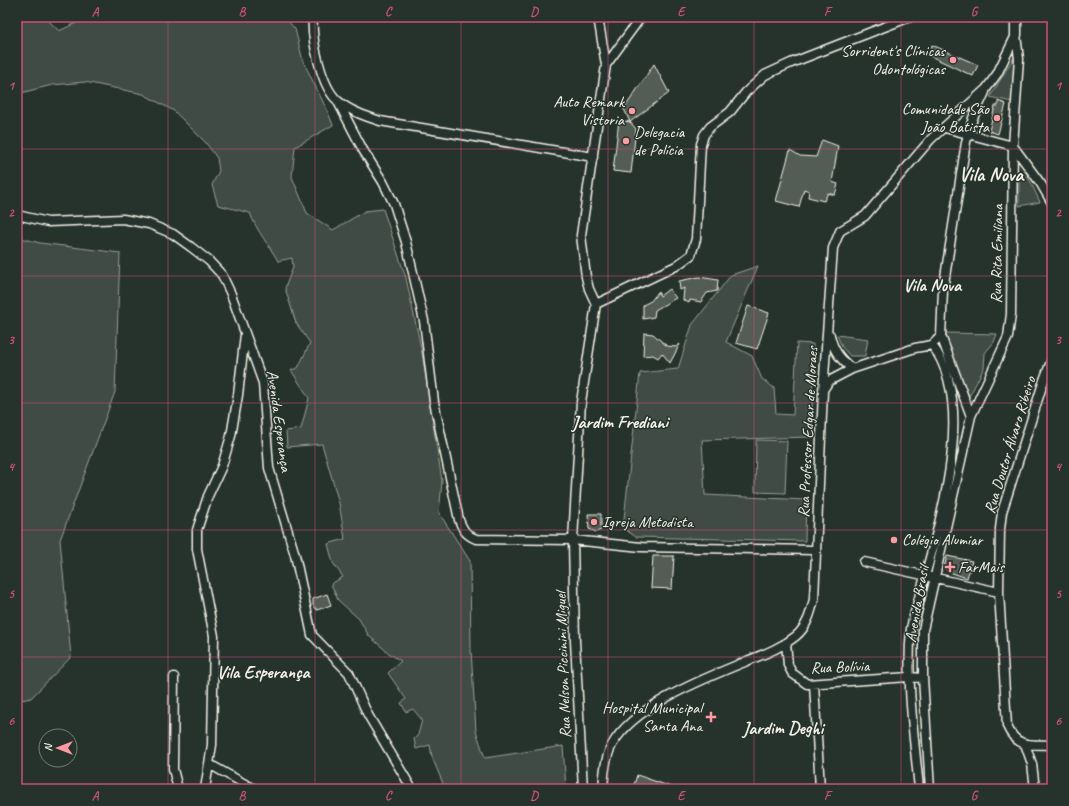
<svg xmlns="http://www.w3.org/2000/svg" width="1069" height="806" font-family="Caveat,sans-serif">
<rect width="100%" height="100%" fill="#26332d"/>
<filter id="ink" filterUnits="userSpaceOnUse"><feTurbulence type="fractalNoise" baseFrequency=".025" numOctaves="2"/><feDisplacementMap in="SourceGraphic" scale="8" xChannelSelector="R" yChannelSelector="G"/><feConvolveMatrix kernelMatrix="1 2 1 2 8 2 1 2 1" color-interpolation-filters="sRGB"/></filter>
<g filter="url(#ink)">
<path fill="#414b45" stroke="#9a9e96" d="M17,17h28l14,14 30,-14h191l7,3 8,9 8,32 24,49 6,15 -38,22 -3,30 15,36 26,17 32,-19 18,-2 23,69 16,75 20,128 -3,32 31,48 1,89 5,81 9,27 78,-12 3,43h-124l2,-3 -12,-29 -2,-12 -14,4 -2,-10 4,-4 4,-15 -9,-11 -7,3 -5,-9 5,-4 -18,-26 13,-12 -11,-7 -21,-18 -10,-17 -21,-19 -7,-16 12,-7 -10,-14 -5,-19 17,-5 -6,-36 -17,-59 -35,3 -1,-16 15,-2 8,-31 -18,-28 7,-2 12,-25 -14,-20 -11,-35 8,-21 -1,-9 -14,3c-9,-16 -22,-31 -28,-48l-32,-8 -6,-20 7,-14 -2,-13 -11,-15 -32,-32 -31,-17 -58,-12 -33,3 -35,9z
M1014,57l-2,45 -22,-5z
M1022,171l4,1 14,30 -21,4v-32z
M17,237l23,6 80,10 -5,139 -55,148 11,117 -40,41 -14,3z
M758,266l-32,76 26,14 10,23 12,9 2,26 17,1 4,-72 16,1 -1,93 -110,3 3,55 101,5 -1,41 -169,-4 -13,-9 17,-155 38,-4 14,-44 39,-50z
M945,333l52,1 -3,8 -9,11 -1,15 -14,27 -3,1 -10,-24z
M837,335l31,4 -3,17h-15l-8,-9z
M756,440l31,1 -2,52 -30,-1z"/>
<path fill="#525c55" stroke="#f4f1e8" d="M932,45l46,20 -5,11 -45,-21z
M654,64l15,29 -39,29 -6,-13z
M998,101l8,3 -8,30 -9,-3 6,-25h3z
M619,120l11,2 6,7 -5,44 -18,-2z
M822,140l16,6 -6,36 6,2 -3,11 -7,-2 -4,8 -16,-4 1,-6 -5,-2 -5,18 -23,-6 14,-51 10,6 16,1z
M699,277l19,3 -1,11 -10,2 -6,9 -11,-2 -1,3 -6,-3 1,-12 -4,2 -1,-9z
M669,289l7,9 -21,12 -1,7 -11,2v-14l8,-4 7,-9 2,4z
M748,306l21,7 -12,36 -21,-6z
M644,333l9,1 14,12 9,1 4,-3 -10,19 -8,-10 -4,5 -5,-3 -10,1z
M588,514h13v16l-5,2 -7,-3z
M653,556h21l-2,33 -21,-1z
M947,556l25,5 -5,17 -18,-6 -5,-4z
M327,594l4,11 -14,5 -4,-5v-6z
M637,775l40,14h-47l3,-1z"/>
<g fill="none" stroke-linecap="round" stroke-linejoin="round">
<g stroke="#f4f1e8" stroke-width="11">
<path id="minor" d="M313,17c-2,21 8,70 25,84 12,10 27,15 42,20l213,36
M606,65l35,-48
M337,100l26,50 20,32 11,22 12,38 18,79 10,81 25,118c4,10 7,15 17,19l97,1 2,101 8,148
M945,128l68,18 28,38 11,19
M17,215l31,7 75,-3 26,5 24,10 18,13 18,14 13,14 9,19 32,89 6,85 26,87 17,80 37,38 19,42 44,74
M596,304l-7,-15 -3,-12 -5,-42 25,-170 -8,-48
M830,335c3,15 10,24 22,34
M941,336l30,80
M1052,359l-8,21 -42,132 -2,17 -1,63 8,134c10,23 24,18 45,19
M823,390l6,-9 23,-12 63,-21 17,-3 9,-9 2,-46 23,-148 7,-24 12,-26
M815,550l-174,-3 -68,-7 8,-138 15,-98 80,-38 15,-11 5,-16 5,-95 3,-9 6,-8 20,-15 16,-20 19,-17 26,-12 119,-46
M864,562l135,30
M786,643l2,22 4,8 15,11 102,-7 14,1
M174,677l-1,92 5,20
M814,684l6,105
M1025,744l7,20 3,25
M209,764l45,25
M205,789l7,-44 2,-109 -17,-87v-19l11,-34 14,-30 9,-30 7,-41 7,-61
M603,789c1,-15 2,-31 9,-44 22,-40 94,-67 135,-84 17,-7 34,-13 49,-25 11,-9 15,-24 18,-37l9,-208 10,-143 7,-17 25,-15 66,-77 55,-50 11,-15 19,-39
M919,789c-5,-53 -13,-107 -8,-161 18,-75 72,-216 21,-283
M930,789l-7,-111v-48l48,-214 37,-79 3,-23 2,-168 6,-87 -3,-24"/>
</g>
<g stroke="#f4f1e8" stroke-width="13">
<path id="tertiary" d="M1016,35v-18"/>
</g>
<use href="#minor" stroke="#26332d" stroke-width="8"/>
<use href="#tertiary" stroke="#26332d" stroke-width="10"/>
</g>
</g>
<path fill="none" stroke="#ce4e7e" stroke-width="1" stroke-opacity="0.55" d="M168,17v772M315,17v772M461,17v772M608,17v772M754,17v772M901,17v772M17,149h1035M17,276h1035M17,403h1035M17,530h1035M17,657h1035"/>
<g fill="#ff9aa2" stroke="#26332d" stroke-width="1.5">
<circle cx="953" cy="60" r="4"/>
<circle cx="632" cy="111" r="4"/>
<circle cx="997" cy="118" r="4"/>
<circle cx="626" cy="141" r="4"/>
<circle cx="594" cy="522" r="4"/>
<circle cx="894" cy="540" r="4"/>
<path d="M948 561h4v4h4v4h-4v4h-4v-4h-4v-4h4z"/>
<path d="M709 711h4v4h4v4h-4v4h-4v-4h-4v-4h4z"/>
</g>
<g text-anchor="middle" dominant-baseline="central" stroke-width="3" stroke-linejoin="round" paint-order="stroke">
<g font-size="16" fill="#f4f1e8" stroke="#26332d" text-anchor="end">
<text x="945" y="51">Sorrident's Clínicas<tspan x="945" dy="18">Odontológicas</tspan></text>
<text x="624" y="102">Auto Remark<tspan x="624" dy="18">Vistoria</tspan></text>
<text x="989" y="109">Comunidade São<tspan x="989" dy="18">João Batista</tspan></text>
<text x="634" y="132" text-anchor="start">Delegacia<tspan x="634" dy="18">de Polícia</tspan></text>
<text x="602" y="522" text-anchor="start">Igreja Metodista</text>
<text x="902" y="540" text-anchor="start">Colégio Alumiar</text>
<text x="958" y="567" text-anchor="start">FarMais</text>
<text x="702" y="708">Hospital Municipal<tspan x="702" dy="18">Santa Ana</tspan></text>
</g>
<g font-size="16" fill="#f4f1e8" stroke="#26332d">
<text transform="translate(997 254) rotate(-89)">Rua Rita Emiliana</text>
<text transform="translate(279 421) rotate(82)">Avenida Esperança</text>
<text transform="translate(808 432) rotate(-87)">Rua Professor Edgar de Moraes</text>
<text transform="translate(1010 445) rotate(-73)">Rua Doutor Álvaro Ribeiro</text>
<text transform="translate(917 604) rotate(-80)">Avenida Brasil</text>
<text transform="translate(563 665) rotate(-92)">Rua Nelson Piccinini Miguel</text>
<text transform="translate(840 667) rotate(-2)">Rua Bolívia</text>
</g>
<g font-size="18" font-weight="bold" fill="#f4f1e8" stroke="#26332d">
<text x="932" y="285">Vila Nova</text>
<text x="620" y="422">Jardim Frediani</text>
<text x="263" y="672">Vila Esperança</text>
<text x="783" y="728">Jardim Deghi</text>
</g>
<g font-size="20" font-weight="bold" fill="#f4f1e8" stroke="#26332d">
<text x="991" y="174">Vila Nova</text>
</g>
</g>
<rect width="1069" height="806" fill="none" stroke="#26332d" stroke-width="44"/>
<g transform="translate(58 748) rotate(270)"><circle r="19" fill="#26332d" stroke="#787f78"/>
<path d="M0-3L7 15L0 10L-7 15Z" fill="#ff9aa2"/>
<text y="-6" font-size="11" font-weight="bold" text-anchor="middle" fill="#f4f1e8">N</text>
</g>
<rect x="22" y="22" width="1025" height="762" fill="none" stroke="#ce4e7e" stroke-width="1.5"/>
<g font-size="13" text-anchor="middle" font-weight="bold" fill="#ce4e7e">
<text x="95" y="16">A</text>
<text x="242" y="16">B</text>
<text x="388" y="16">C</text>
<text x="534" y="16">D</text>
<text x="681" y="16">E</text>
<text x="827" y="16">F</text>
<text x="974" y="16">G</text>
<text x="11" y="90">1</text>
<text x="1058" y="90">1</text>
<text x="11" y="217">2</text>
<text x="1058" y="217">2</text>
<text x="11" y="344">3</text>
<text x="1058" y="344">3</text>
<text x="11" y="471">4</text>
<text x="1058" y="471">4</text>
<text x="11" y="598">5</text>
<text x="1058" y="598">5</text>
<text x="11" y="725">6</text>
<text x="1058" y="725">6</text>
<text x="95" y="800">A</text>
<text x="242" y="800">B</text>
<text x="388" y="800">C</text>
<text x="534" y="800">D</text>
<text x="681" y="800">E</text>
<text x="827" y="800">F</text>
<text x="974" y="800">G</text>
</g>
</svg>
